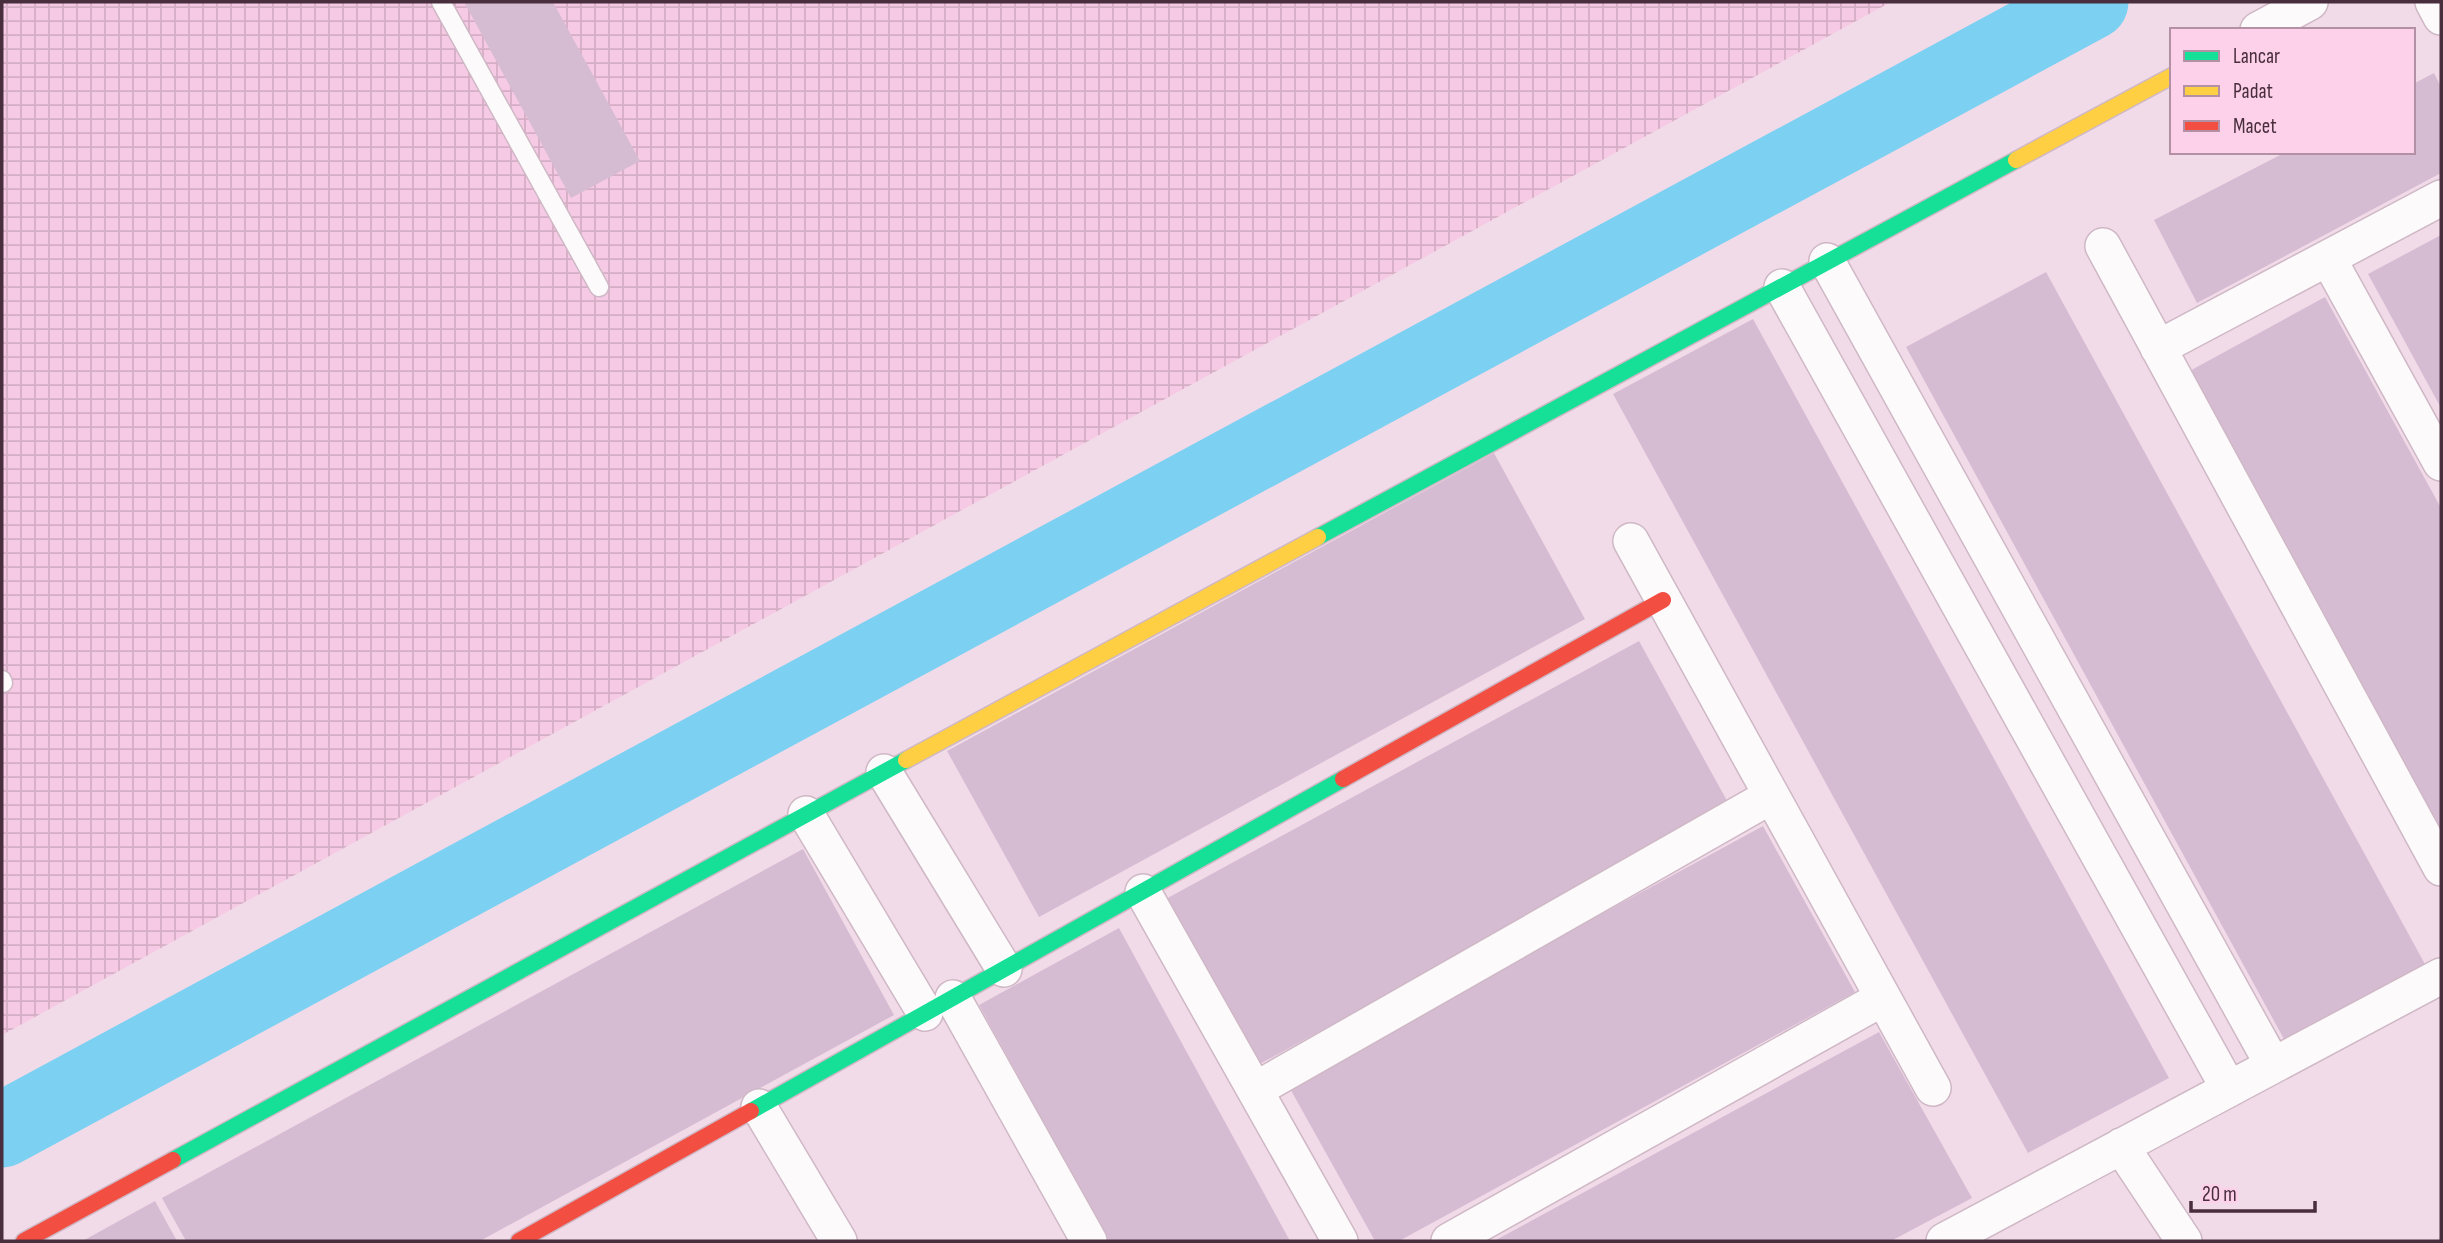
<svg xmlns="http://www.w3.org/2000/svg" width="2443" height="1243" font-family="'Sofia Sans Condensed',sans-serif">
<defs>
<pattern id="industrial-grid" width="8" height="8" patternUnits="userSpaceOnUse" patternTransform="scale(1.75)"><rect width="8" height="8" fill="#f6cae4"/><path d="M0 4h8M4 0v8" fill="none" stroke="#d4aec5"/></pattern>
</defs>
<rect width="100%" height="100%" fill="#f2dbe8"/>
<path fill="url(#industrial-grid)" d="M2,2h1889l-1889,1033z"/>
<g fill="none" stroke-linecap="round" stroke-linejoin="round">
<path stroke="#7cd0f2" stroke-width="75" d="M2,1130l2089,-1128"/>
</g>
<path fill="#d6bcd3" d="M464,2h89l87,159 -69,37z
M2434,73l7,14v86l-244,130 -43,-83 132,-68h127v-68z
M2441,235v173l-73,-134z
M2046,272l380,694 -141,75 -379,-694z
M2325,297l116,211v332l-255,-467z
M1753,319l416,759 -141,75 -415,-759z
M1494,453l91,166 -546,298 -92,-166z
M1639,641l92,167 -475,258 -92,-166z
M1763,826l92,166 -456,249h-24l-87,-156z
M803,849l91,166 -414,226h-294l-24,-43z
M1119,928l171,313h-181l-130,-236z
M1879,1032l93,166 -81,43h-397z
M155,1201l22,40h-95l6,-3z"/>
<g fill="none" stroke-linecap="round" stroke-linejoin="round">
<g stroke="#cfb8c5" stroke-width="21">
<path id="lane" d="M441,2l158,285
M2,680l1,3"/>
</g>
<g stroke="#cfb8c5" stroke-width="38">
<path id="street" d="M2433,2l8,15
M2258,30l52,-28
M2103,246l338,622
M2328,258l113,205
M1827,261l446,804
M1782,287l447,802
M2158,348l283,-150
M1631,541l302,547
M884,772l120,197
M806,814l119,199
M1143,892l197,349
M953,998l136,243
M1255,1090l516,-294
M759,1107l80,134
M2121,1146l63,95
M1449,1241l434,-243
M1944,1241l497,-265"/>
</g>
<g stroke="#cfb8c5" stroke-width="19">
<path id="fast" d="M1318,537l698,-377
M751,1111l592,-332
M173,1160l733,-400"/>
</g>
<g stroke="#cfb8c5" stroke-width="19">
<path id="slow" d="M2016,160l156,-84
M906,760l412,-223"/>
</g>
<g stroke="#cfb8c5" stroke-width="19">
<path id="jam" d="M1343,779l320,-179
M24,1241l149,-81
M519,1241l232,-130"/>
</g>
<use href="#lane" stroke="#fdfafc" stroke-width="18"/>
<use href="#street" stroke="#fdfafc" stroke-width="35"/>
<use href="#fast" stroke="#16e098" stroke-width="16"/>
<use href="#slow" stroke="#ffcf43" stroke-width="16"/>
<use href="#jam" stroke="#f24e42" stroke-width="16"/>
</g>
<rect width="2443" height="1243" fill="none" stroke="#492e3e" stroke-width="7"/>
<rect x="2170" y="28" width="245" height="126" fill="#fcd1e9" stroke="#b490a5" stroke-width="2"/>
<rect x="2184" y="51" width="35" height="10" fill="#16e098" stroke="#b490a5" stroke-width="2"/>
<text x="2233" y="63" font-size="21" fill="#492e3e">Lancar</text>
<rect x="2184" y="86" width="35" height="10" fill="#ffcf43" stroke="#b490a5" stroke-width="2"/>
<text x="2233" y="98" font-size="21" fill="#492e3e">Padat</text>
<rect x="2184" y="121" width="35" height="10" fill="#f24e42" stroke="#b490a5" stroke-width="2"/>
<text x="2233" y="133" font-size="21" fill="#492e3e">Macet</text>
<path d="M2191 1201v10h124v-10" fill="none" stroke="#492e3e" stroke-width="3.5"/>
<text x="2202" y="1201" font-size="21" fill="#492e3e" stroke="#fcd1e9" stroke-width="5" paint-order="stroke">20 m</text>
</svg>
